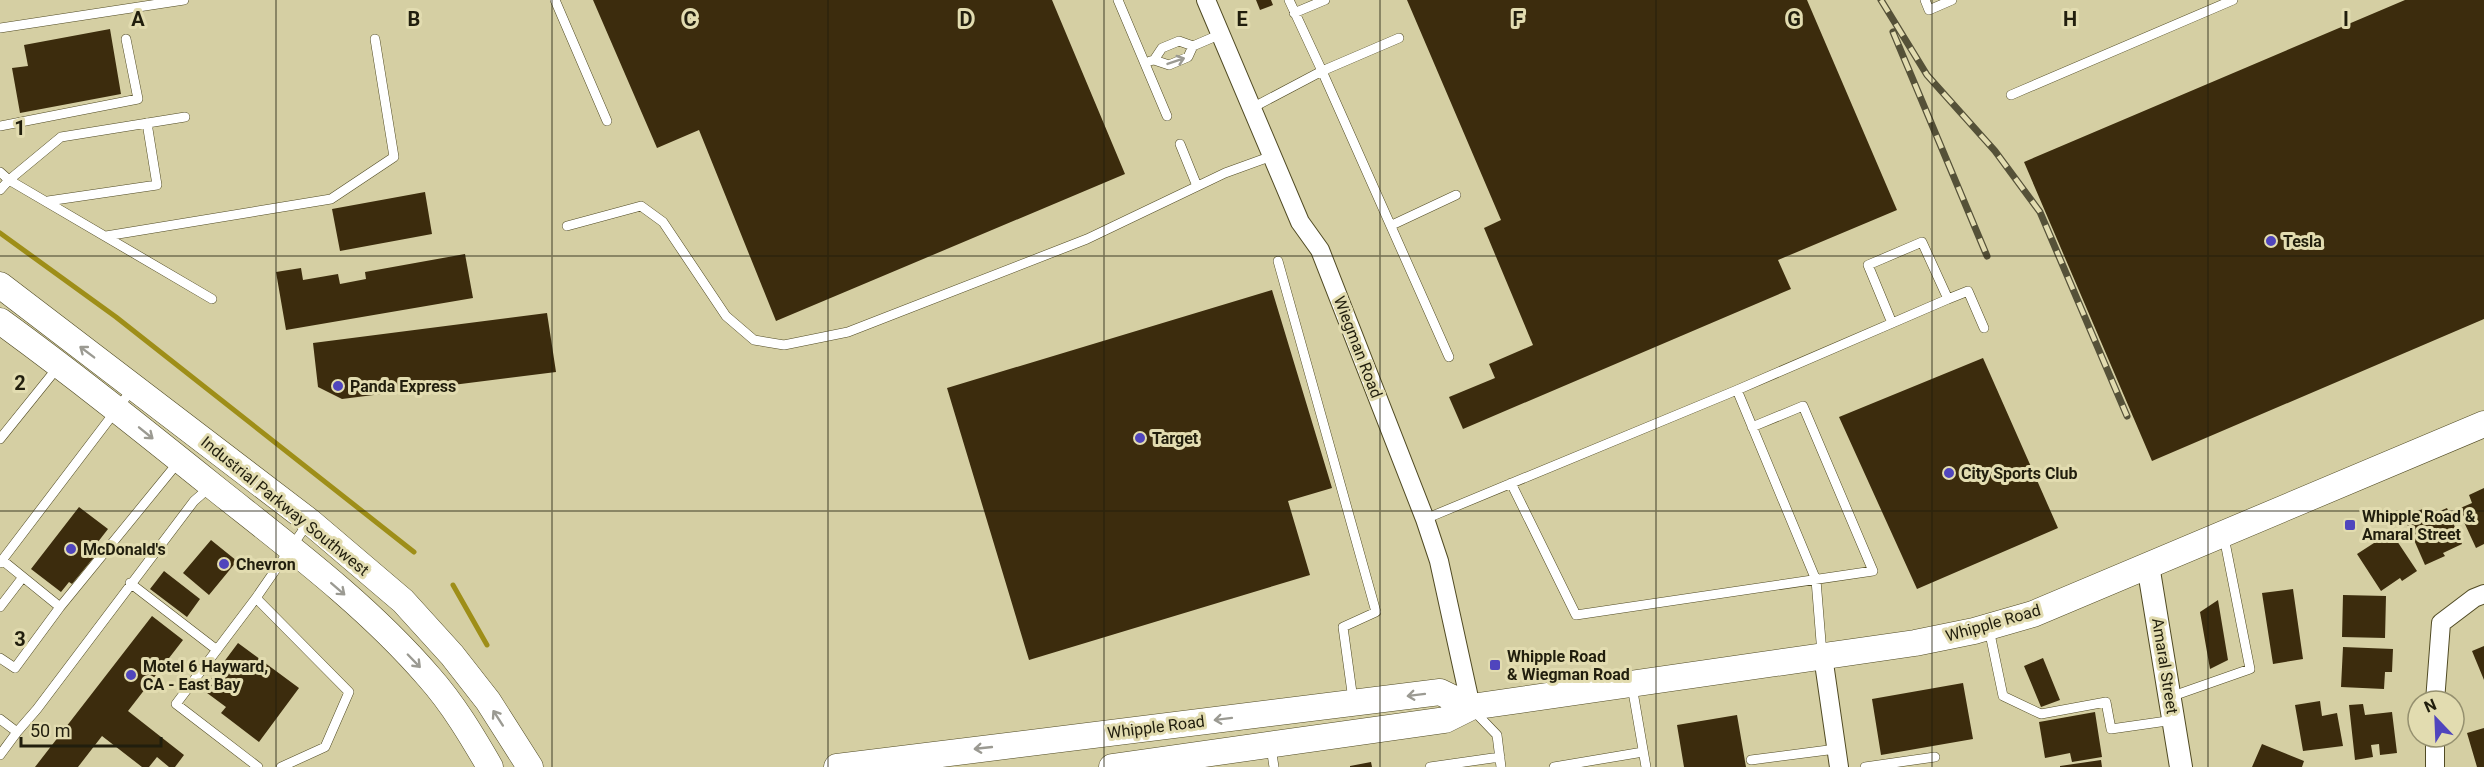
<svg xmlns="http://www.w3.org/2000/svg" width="2484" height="767" font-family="Roboto,sans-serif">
<rect width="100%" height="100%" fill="#d5cfa3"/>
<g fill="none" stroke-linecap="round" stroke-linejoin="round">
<path stroke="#9e8e18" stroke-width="5" d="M0,233l116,84 298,235
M453,585l34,60"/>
</g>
<path fill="#3c2c0d" d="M593,0h459l73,174 -349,147 -77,-191 -42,18z
M1256,0h15l2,5 -13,5z
M1407,0h400l90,210 -119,50 13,29 -328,140 -14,-32 46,-19 -6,-14 44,-19 -49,-117 17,-8z
M2405,0h79v319l-332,142 -128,-299z
M110,29l11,65 -101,19 -8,-45 16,-2 -4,-21z
M425,192l7,42 -92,17 -8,-42z
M465,254l8,44 -187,32 -10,-58 25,-4 2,12 35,-6 2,10 26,-5 -1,-7z
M1272,290l60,198 -44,13 22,74 -281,85 -82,-272z
M547,313l9,59 -214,27 -24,-12 -5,-44z
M1983,358l75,170 -141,61 -78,-172z
M2484,488v56l-8,4 -18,-39 14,-6 -3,-8z
M79,507l29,22 -14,18 5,4 -27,33 -3,-2 -8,10 -30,-23z
M2427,507l4,8 16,-7 15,36 -19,9 2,3 -20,9 -21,-48z
M2391,532l26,39 -15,10 -2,-3 -19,13 -24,-37z
M211,540l26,21 -28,34 -26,-22z
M164,571l36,28 -13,18 -37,-28z
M2293,589l10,70 -30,5 -11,-71z
M2343,595l43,1 -1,42 -43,-1z
M2218,600l10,60 -18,9 -10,-57z
M152,616l31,24 -55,71 56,44 -9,12h-6l-12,-10 -8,10h-7l-40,-31 -24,31h-43z
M238,643l61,45 -40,54 -38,-29 5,-6 -23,-17z
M2484,646v34l-12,-29z
M2343,647l50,2 -1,23h-7l-1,17 -43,-2z
M2043,658l17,42 -19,7 -17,-41z
M1963,683l10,56 -92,16 -9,-56z
M2320,701l2,15 15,-3 6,33 -40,5 -8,-46z
M2363,704l2,11 27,-3 5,41 -17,2 -1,-11 -8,1 2,12 -18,3 -6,-55z
M2095,712l7,45 -30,5 -2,-9 -25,5 -6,-36z
M1737,715l9,52h-62l-7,-42z
M2484,728v39h-7l-10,-34z
M2262,744l42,17 -2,6h-50z
M2101,760l1,7h-42v-1z
M1371,762l1,5h-22v-1z"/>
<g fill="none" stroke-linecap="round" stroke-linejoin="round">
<g stroke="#504a23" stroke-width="10">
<path id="service" d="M555,0l52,121
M1118,0l49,116
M1289,0l33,71 77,-33
M1925,0l4,10 23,-10
M1294,13l31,-13
M0,28l184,-28
M1154,60l15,5 19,-8 5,-11 28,-12
M1150,61l4,-1 8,-12 17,-7 14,5
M2011,95l222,-95
M1252,108l70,-37 127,286
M185,117l-124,20 -52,43 203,119
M0,126l138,-27 -12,-60
M1180,144l17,42
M0,172l9,8 -9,10
M48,201l109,-16 -10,-62
M1392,225l64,-30
M567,226l74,-20 22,16 63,94 28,24 30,5 64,-13 239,-93 138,-66 47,-17
M106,236l225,-37 63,-42 -19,-118
M1278,261l98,351 -33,15 10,73
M1948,299l20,-8 16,37
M0,439l58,-72
M1511,483l65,132 297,-44 -70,-165 -51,21
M1425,519l312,-129
M0,563l133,-175
M130,583l87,67
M256,598l-80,106 82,63
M0,607l23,-30
M60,607l120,-147
M1989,629l14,67 38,18 65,-12 5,27 63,-9
M1822,654l-6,-74 -79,-190 211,-91 -26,-57 -54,23 24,58
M0,658l15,10 45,-61 -58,-47
M1632,686l14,81
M2170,697l80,-28 -26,-132
M1474,711l23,24 4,32
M0,719l17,13 -17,23
M17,732l20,-23 157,-208 16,-14
M1271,747l3,20
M1751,760l85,-11
M281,767l44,-20 24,-55 -93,-94 52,-75
M1430,767l70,-10
M1554,767l89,-15
M1865,767l70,-10"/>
</g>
<g stroke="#504a23" stroke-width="20">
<path id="minor" d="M1206,0l94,222 20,28 105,269 14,42 32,146
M1823,656l16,111
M2435,701l6,-78 33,-25 10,-4
M2435,767v-30"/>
</g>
<g stroke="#504a23" stroke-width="24">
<path id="tertiary" d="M2148,565l33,202"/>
</g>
<g stroke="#504a23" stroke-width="27">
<path id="secondary" d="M0,285l309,236 94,80 49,54 36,46 42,66
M0,321c73,53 144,110 215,167 74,59 152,117 214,189 24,27 43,59 61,90
M837,767l603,-75 31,15
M1112,767l333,-47 26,-13 444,-64 59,-12 59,-17 451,-190"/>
</g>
<use href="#service" stroke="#fff" stroke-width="9"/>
<use href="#minor" stroke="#fff" stroke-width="18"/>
<use href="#tertiary" stroke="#fff" stroke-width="22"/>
<use href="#secondary" stroke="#fff" stroke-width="26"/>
<g stroke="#555138" stroke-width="7">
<path id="rail" d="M1881,0l46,75 68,76 45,61 87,204
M1893,32l94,224"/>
</g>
<use href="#rail" stroke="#e2dcb0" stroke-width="4.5" stroke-dasharray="14" stroke-linecap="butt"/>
</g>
<defs><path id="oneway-shaft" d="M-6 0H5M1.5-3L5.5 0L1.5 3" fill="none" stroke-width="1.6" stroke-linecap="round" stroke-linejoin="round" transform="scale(1.5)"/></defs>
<g stroke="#9b9a92">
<use href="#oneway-shaft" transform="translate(1176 61) rotate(-19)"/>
<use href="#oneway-shaft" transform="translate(87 352) rotate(-143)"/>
<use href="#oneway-shaft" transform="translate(146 433) rotate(39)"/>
<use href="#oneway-shaft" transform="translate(338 589) rotate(41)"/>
<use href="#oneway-shaft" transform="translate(414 661) rotate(46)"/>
<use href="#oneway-shaft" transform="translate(1416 695) rotate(173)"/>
<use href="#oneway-shaft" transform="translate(498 718) rotate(-123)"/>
<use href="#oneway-shaft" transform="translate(1223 719) rotate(173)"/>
<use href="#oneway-shaft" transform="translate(983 748) rotate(174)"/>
</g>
<path fill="none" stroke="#211e0d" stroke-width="1.5" stroke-opacity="0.55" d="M276,0v767M552,0v767M828,0v767M1104,0v767M1380,0v767M1656,0v767M1932,0v767M2208,0v767M0,256h2484M0,511h2484"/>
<g fill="#5045bd" stroke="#e2dcb0" stroke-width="2">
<circle cx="2271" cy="241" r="6"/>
<circle cx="338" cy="386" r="6"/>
<circle cx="1140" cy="438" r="6"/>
<circle cx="1949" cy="473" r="6"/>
<rect x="2344" y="519" width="12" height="12" rx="3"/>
<circle cx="71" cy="549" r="6"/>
<circle cx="224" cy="564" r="6"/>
<rect x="1489" y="659" width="12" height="12" rx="3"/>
<circle cx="131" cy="675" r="6"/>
</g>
<g text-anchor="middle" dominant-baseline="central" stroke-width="6" stroke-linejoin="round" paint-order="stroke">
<g font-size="16" font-weight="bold" fill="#211e0d" stroke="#e2dcb0" text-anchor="start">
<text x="2283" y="241">Tesla</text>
<text x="350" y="386">Panda Express</text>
<text x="1152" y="438">Target</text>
<text x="1961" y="473">City Sports Club</text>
<text x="2362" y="516">Whipple Road &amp;<tspan x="2362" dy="18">Amaral Street</tspan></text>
<text x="83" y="549">McDonald's</text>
<text x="236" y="564">Chevron</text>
<text x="1507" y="656">Whipple Road<tspan x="1507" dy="18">&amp; Wiegman Road</tspan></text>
<text x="143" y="666">Motel 6 Hayward,<tspan x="143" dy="18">CA - East Bay</tspan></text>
</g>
<g font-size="16" fill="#211e0d" stroke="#e2dcb0">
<text transform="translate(1358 347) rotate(69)">Wiegman Road</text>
<text transform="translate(285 506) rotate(39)">Industrial Parkway Southwest</text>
<text transform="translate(1993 623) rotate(-16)">Whipple Road</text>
<text transform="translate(2165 666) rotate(81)">Amaral Street</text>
<text transform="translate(1156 727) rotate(-7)">Whipple Road</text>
</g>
</g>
<g font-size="20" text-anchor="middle" font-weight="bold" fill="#211e0d" stroke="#e2dcb0" stroke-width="6" stroke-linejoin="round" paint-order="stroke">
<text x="138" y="26">A</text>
<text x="414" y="26">B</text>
<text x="690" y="26">C</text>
<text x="966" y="26">D</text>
<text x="1242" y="26">E</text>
<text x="1518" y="26">F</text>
<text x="1794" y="26">G</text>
<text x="2070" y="26">H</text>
<text x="2346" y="26">I</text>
<text x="20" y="135">1</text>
<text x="20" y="390">2</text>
<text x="20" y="646">3</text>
</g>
<g transform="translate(2436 719) rotate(337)"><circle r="28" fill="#e2dcb0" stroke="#95906f" stroke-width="1.5"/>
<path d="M0-4.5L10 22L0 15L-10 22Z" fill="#5045bd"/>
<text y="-9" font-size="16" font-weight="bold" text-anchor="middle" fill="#211e0d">N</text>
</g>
<path d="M21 737v9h140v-9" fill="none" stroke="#211e0d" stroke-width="3"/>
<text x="30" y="737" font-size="18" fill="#211e0d" stroke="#e2dcb0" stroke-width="4.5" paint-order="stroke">50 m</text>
</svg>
